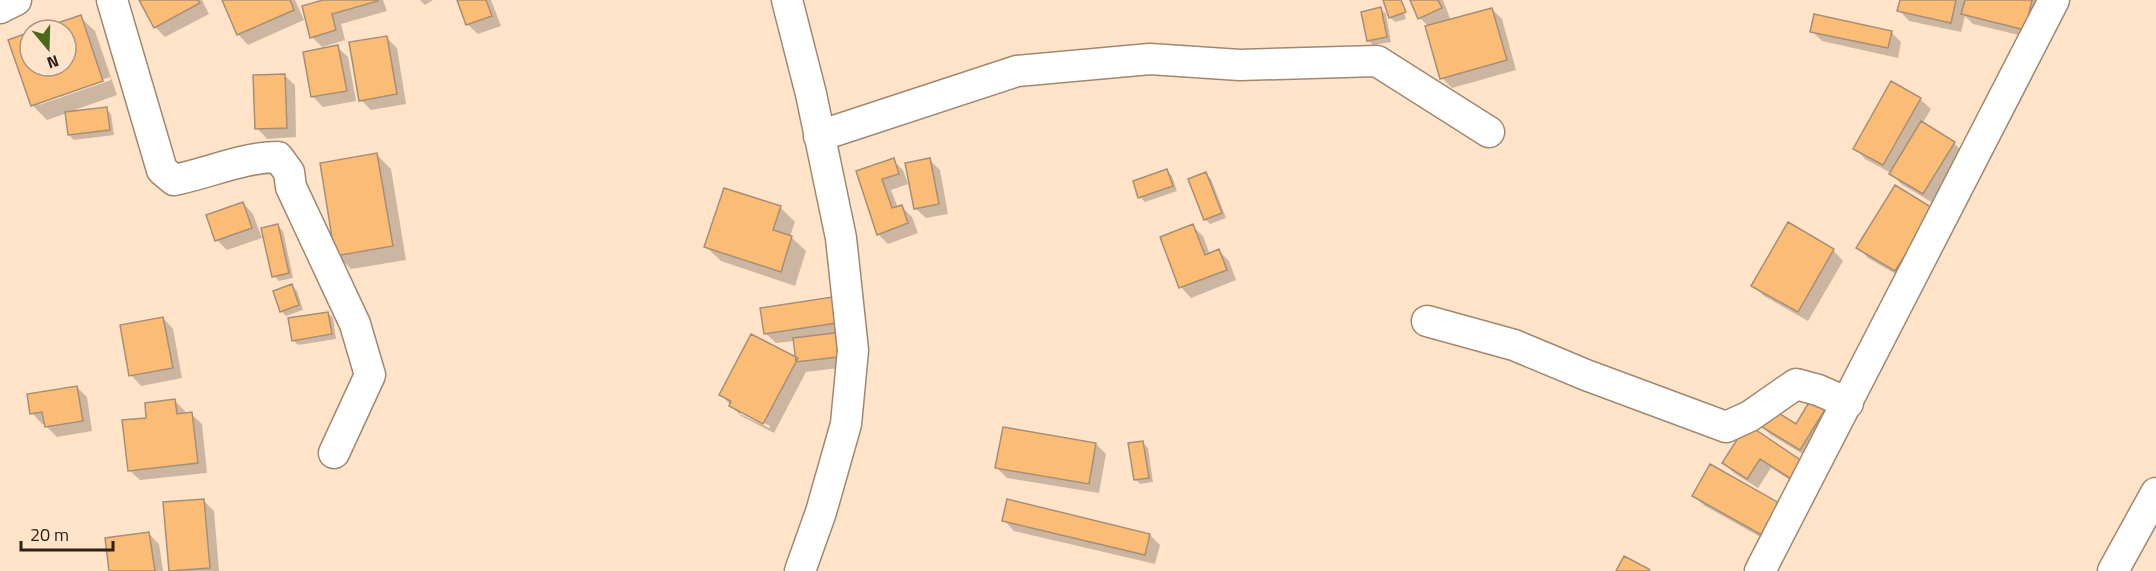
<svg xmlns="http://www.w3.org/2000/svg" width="2156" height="571" font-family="'Titillium Web',sans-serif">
<rect width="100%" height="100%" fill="#ffe4ca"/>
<path fill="#0003" fill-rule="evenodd" d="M141,0h61l7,14 -44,23 -10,-10z
M223,0h72l9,20 -56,25 -10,-11z
M328,0h55l4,11 -46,13 4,16 -23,7 -10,-10z
M420,0h13l-8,5z
M458,0h33l10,26 -23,8 -11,-10z
M1384,0h16l6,19 -11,3 -5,-5z
M1412,0h31l8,21 41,-12 10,10 14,51 -64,18 -10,-10 -13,-51 -9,-9z
M1901,0h136l6,6 -8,33 -62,-15 -8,-8 -4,16 -52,-11 -10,-11z
M1381,9l5,5 5,28 -18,3 -5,-5z
M80,17l15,14 22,64 -48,17 37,-3 5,5 3,21 -40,5 -5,-5 -2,-22 -20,7 -15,-15 -22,-64 20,-7v32h36v-36h-24zM110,77l1,3 -72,25v-3z
M1812,31l79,1 10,10 -3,16 -76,-17z
M386,37l11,11 9,56 -35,6 -10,-10z
M337,47l11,10 8,44 -33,6 -10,-10z
M284,75l11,10 1,52 -29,2 -10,-11z
M1892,83l28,16 11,10 -9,15 32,19 10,10 -31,50 -32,-19 -10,-11 -26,-14 -10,-11z
M377,155l14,14 15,91 -55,9 -14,-14z
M893,160l10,10 5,14 -17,6 7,18 4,-1 10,10 6,16 -30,11 -10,-10 -20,-62z
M930,160l10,10 8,44 -22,4 -11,-10z
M1167,171l5,5 5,15 -32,11 -5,-5z
M1206,174l5,5 15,39 -16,6 -5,-5z
M243,203l10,11 9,24 -35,12 -10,-10z
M780,207l15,15 -5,14 16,15 -11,35 -74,-25 -15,-14z
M1933,210l-27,70 -38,-22 -10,-11z
M278,226l5,5 10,47 -14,3 -5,-5z
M1192,226l11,10 7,19 9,-4 10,10 7,19 -45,18 -10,-11 -20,-49z
M1833,250l10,11 -35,60 -44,-25 -11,-11z
M292,286l5,5 6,19 -17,6 -5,-5z
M838,298l17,68 -49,6 -32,61 -33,-17 -20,-21 76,-36 -3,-18 -18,2 -11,-10zM740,410l30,16 -1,2 -29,-14z
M328,313l5,5 3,21 -38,6 -5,-5z
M163,318l10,11 9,49 -41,8 -10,-11z
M77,387l10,10 5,34 -35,6 -11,-11v-3l-4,1 -10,-11z
M1815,396l23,19 -27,44 -40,-24 -11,-10 37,1z
M174,400l11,11v4l6,-1 11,10 5,49 -67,7 -11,-10 19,-51z
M1748,426l56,63 -33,-21 -13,20 -24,-15 -10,-10z
M1143,443l5,5 5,34 -13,2 -5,-5z
M1096,444l10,10 -7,39 -92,-15 -10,-10z
M1694,496l103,23 -17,29 -75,-42z
M204,501l10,10 5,60h-48l-6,-67z
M1004,520l146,15 10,10 -5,19 -141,-33z
M149,534l10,10 4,27h-52z"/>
<path fill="#fbbd76" stroke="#a68f76" stroke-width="1.5" d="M139,0h59l2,3 -46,25z
M222,0h68l4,10 -57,25z
M323,0h54l1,1 -46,13 4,16 -26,8 -8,-32z
M457,0h29l6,16 -26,9z
M1383,0h18l5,12 -17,6z
M1410,0h28l4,8 -24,11z
M1900,0h56l-5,23 -54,-12z
M1965,0h67l-7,30 -64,-16z
M1381,7l6,30 -20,4 -6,-29z
M1492,8l15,52 -67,19 -15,-53z
M1814,14l78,17 -4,17 -78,-16z
M81,15l22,66 -72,25 -23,-66 22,-8v34h36v-36h-29z
M387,36l10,58 -38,7 -10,-59z
M338,45l9,46 -36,6 -8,-45z
M285,74l2,54 -32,1 -2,-54z
M1891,81l30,17 -38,67 -30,-16z
M107,107l3,23 -42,5 -3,-23z
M1921,121l34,21 -32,52 -34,-20z
M377,153l16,93 -58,10 -15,-93z
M894,158l5,16 -17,5 10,29 10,-3 6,18 -31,12 -21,-64z
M930,158l9,46 -25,5 -9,-46z
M1167,169l6,17 -35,12 -5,-17z
M1206,172l16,41 -18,7 -16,-41z
M1895,185l39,24 -39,62 -39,-23z
M724,188l57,18 -8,24 19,6 -11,36 -77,-25z
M243,202l9,26 -37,13 -9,-26z
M1788,222l46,27 -36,63 -47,-26z
M278,224l11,49 -17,4 -11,-49z
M1193,224l12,31 14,-6 8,21 -48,18 -19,-51z
M292,284l7,21 -19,7 -7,-21z
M839,296l4,26 -79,12 -4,-26z
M328,312l4,22 -40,7 -4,-23z
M163,317l10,51 -44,8 -9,-51z
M843,332l3,24 -50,6 -3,-24z
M751,334l47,24 -35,66 -34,-18 2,-5 -12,-6z
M77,386l6,35 -38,6 -3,-15 -12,2 -3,-20z
M1814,394l15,9 -29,47 -41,-25 10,-18 27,17z
M175,399l2,15 15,-2 6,51 -70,8 -6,-51 24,-2 -1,-15z
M1747,424l58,39 -12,17 -33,-21 -13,20 -25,-16z
M1003,427l93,16 -7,41 -94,-16z
M1143,441l6,37 -15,2 -6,-37z
M1710,464l78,44 -19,31 -77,-43z
M204,499l6,69 -41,3 -6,-69z
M1007,499l143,35 -5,21 -143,-34z
M149,532l6,39h-46l-4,-33z
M1624,556l25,13 1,2h-34z"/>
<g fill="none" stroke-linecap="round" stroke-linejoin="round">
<g stroke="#a08870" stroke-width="33">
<path id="minor" d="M112,0l50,170 12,10c35,-7 69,-23 104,-23l11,15 2,15 64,137 15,51 -36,78
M787,0l24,94 30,144 12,112 -7,74 -25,88 -21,59
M0,8l16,-8
M819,136l198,-65 133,-12 90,6 137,-4 112,71
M1427,321l87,24 72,30 140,52 24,-11 46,-32 22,6 30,13
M1760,571l294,-571
M2113,571l43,-78"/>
</g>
<use href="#minor" stroke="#fff" stroke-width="30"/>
</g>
<g transform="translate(48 48) rotate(161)"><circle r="28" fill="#ffe4ca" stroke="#ab9683" stroke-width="1.5"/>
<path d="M0-4.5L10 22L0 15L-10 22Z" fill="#4c681b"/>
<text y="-9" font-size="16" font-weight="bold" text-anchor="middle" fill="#2c2219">N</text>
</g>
<path d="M21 541v9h92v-9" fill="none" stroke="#2c2219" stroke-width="3"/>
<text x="30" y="541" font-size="18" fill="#2c2219" stroke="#ffe4ca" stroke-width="4.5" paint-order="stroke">20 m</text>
</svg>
